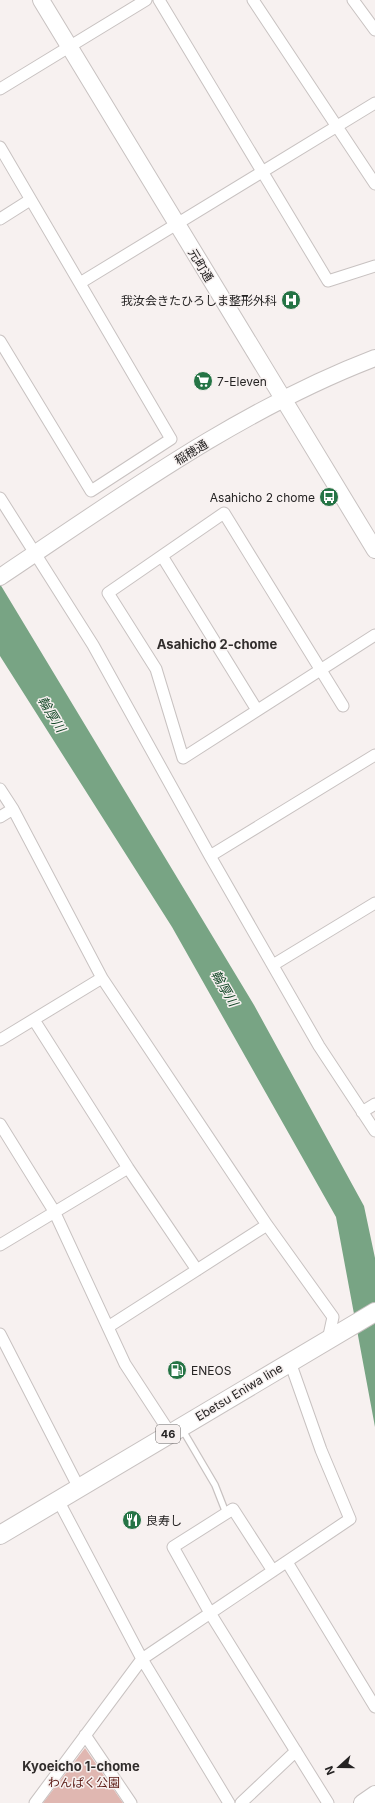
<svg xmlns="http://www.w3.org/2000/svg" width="375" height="1803" font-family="Inter,'Noto Sans JP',sans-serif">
<rect width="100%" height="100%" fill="#f7f1f0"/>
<path fill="#e0b7b1" d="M85,1748l38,55h-80z"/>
<path fill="#78a484" d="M0,584l254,421 110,201 11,52v169l-39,-210 -164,-290 -172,-271z"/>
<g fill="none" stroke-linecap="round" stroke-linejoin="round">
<g stroke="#c8c2c1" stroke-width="8">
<path id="lane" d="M182,1429l33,56 11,28"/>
</g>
<g stroke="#c8c2c1" stroke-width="13">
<path id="street" d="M159,0l169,281 47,-15
M253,0l122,184
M353,0l22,30
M0,89l146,-89
M0,147l171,292 -80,52 -91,-150
M0,219l30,-19
M80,283l295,-180
M0,498l93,147 117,211 109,190 56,85
M162,556l95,154
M343,706l-119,-193 -116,80 48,76 27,89 192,-123
M0,789l13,20 89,169 165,247 66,92 -5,23
M0,817l13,-8
M210,856l165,-101
M273,965l102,-62
M34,1020l94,148 69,102
M0,1040l102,-62
M362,1112l13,-8
M0,1124l54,87 71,153 45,69
M0,1245l128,-77
M108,1327l159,-102
M0,1334l79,154
M58,1500l84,159 87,144
M287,1562l88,145
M273,1571l-40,-62 -60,38 37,66 118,190
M85,1735l46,68
M35,1803l107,-144 208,-140 -29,-69 -31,-88
M241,1803l55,-52"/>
</g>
<g stroke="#c8c2c1" stroke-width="18">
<path id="secondary" d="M41,0l334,550
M0,577c120,-80 239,-167 375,-219
M362,1803l13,-9"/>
</g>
<g stroke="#c8c2c1" stroke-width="20">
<path id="primary" d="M0,1535l375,-223"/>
</g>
<use href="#lane" stroke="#fff" stroke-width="5.5"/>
<use href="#street" stroke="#fff" stroke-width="11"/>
<use href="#secondary" stroke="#fff" stroke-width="16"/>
<use href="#primary" stroke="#fff" stroke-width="18"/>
</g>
<defs>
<g id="hospital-disc" transform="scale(1)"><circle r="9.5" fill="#257445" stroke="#f7f1f0"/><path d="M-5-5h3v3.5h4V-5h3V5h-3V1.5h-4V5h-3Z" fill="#fff"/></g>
<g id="supermarket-disc" transform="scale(1)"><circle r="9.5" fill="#257445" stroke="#f7f1f0"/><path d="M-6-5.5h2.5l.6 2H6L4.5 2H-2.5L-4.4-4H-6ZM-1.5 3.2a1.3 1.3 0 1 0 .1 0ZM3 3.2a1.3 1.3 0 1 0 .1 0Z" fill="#fff"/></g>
<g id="bus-disc" transform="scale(1)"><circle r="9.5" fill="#257445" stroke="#f7f1f0"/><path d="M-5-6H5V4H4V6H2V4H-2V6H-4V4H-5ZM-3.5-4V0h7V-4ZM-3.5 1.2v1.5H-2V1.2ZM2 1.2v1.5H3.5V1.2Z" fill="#fff"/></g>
<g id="fuel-disc" transform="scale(1)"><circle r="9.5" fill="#257445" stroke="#f7f1f0"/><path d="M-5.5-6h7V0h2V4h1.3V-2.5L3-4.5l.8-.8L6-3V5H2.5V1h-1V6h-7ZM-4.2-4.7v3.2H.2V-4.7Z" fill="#fff"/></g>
<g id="restaurant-disc" transform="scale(1)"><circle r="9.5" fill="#257445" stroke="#f7f1f0"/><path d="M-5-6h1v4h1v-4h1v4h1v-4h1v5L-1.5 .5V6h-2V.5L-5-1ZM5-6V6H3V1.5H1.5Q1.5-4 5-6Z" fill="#fff"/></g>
</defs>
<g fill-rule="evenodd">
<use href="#hospital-disc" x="291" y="300"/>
<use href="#supermarket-disc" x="203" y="381"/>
<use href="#bus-disc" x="329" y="497"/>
<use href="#fuel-disc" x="177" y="1370"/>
<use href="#restaurant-disc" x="132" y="1520"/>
</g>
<g text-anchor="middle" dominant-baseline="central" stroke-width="3" stroke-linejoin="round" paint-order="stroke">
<rect fill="#f7f1f0" stroke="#646160" stroke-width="1" x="156" y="1425" width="24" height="18" rx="3"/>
<g font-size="11" font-weight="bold" fill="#252323">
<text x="168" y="1434">46</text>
</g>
<g font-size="12" fill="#252323" stroke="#f7f1f0">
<text transform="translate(201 265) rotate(59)">元町通</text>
<text transform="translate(191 452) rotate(-31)">稲穂通</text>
<text transform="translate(239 1392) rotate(-31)">Ebetsu Eniwa line</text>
</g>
<g font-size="12" fill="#252323" stroke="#f7f1f0" text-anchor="start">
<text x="277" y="300" text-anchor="end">我汝会きたひろしま整形外科</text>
<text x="217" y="381">7-Eleven</text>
<text x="315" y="497" text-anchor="end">Asahicho 2 chome</text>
<text x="191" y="1370">ENEOS</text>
<text x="146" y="1520">良寿し</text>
</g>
<g font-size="12" fill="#5c1b15" stroke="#f7f1f0">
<text x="84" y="1782">わんぱく公園</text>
</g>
<g font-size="13" font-weight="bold" fill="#312d2c" stroke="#f7f1f0">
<text x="217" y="644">Asahicho 2-chome</text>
<text x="81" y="1766">Kyoeicho 1-chome</text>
</g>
<g font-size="13" font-style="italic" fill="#154929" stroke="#f7f1f0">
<text transform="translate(52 714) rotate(58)">輪厚川</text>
<text transform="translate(225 988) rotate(59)">輪厚川</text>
</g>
</g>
<g transform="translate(339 1767) rotate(249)" stroke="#f7f1f0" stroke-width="3" paint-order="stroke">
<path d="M0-3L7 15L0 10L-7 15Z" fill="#252323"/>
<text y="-6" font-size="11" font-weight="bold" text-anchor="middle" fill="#252323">N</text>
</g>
</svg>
